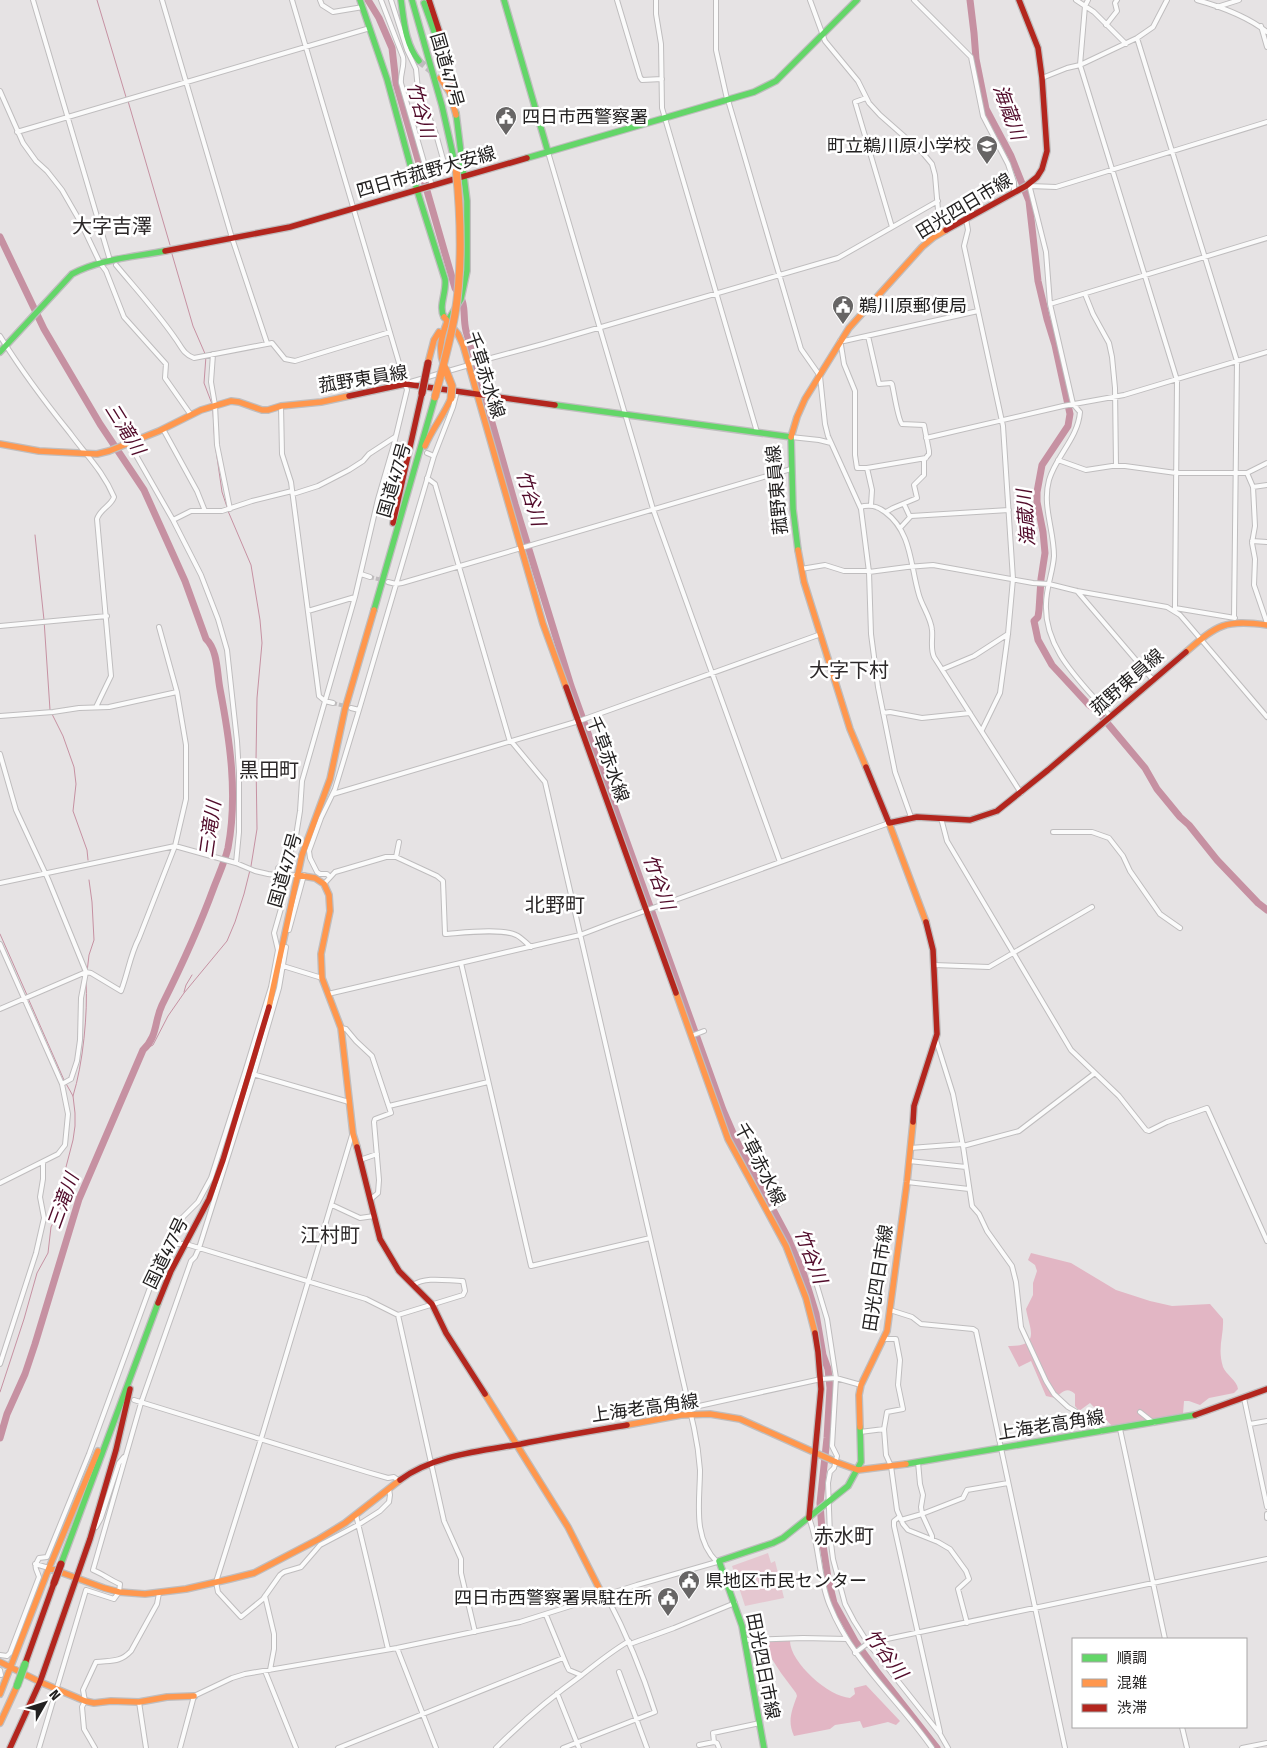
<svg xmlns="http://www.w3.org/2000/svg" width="1267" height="1748" font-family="'Fira Sans Condensed','Noto Sans JP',sans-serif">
<rect width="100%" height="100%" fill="#e6e3e4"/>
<path fill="#e5c7d0" d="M768,1553l3,10 4,-2 9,37 -39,8 -13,-40z"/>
<path fill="#e2b6c4" d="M1031,1253l40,10 45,27 34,11 22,5 38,-2 13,15c1,17 -6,28 0,48 3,8 14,13 15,22l-4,4 -25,5 -9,7 -11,-4h-5l-1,13 -71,12 -22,-23 -11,8 -4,-5v-12c-8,-8 -13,-2 -20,4l-9,-2 -15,-35 -12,6 -11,-21c33,1 22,-16 18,-37l7,-14v-12l4,-12 -2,-6 -7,-5z
M768,1639l22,1c-1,22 39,57 60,58l5,-4 -1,-6 12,-3 34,36 -4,4 -8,-3 -25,6 -3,-7 -25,4 -5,4 -36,7c-7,-15 -2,-26 3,-40l-1,-3 -15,-20 -13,-20z"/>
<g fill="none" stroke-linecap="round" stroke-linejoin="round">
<path stroke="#c691a2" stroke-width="1" d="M97,0l29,97
M128,101l42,144
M172,254l21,72 13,30 -2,27 8,21
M213,410l2,34
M216,450l6,42 5,15
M35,535l9,85 6,90 13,26 11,31 2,17 -3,27 14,39 1,10
M0,934l27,61
M87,972l2,-17 5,-15 -2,-38 -3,-22
M184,992l2,-7 6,-10
M143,1050l10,-5 15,-29 16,-23 43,-52 8,-19 9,-28 7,-28 6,-37 -1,-69 1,-62 5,-55 -2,-23 -9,-55 -23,-54
M73,1096c10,-32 15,-83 13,-115
M0,1392l24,-73 13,-46 11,-20 3,-26 15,-30v-30l7,-27 2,-14v-13l-2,-17 -9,-16 -36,-82"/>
<path stroke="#c691a2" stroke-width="7" d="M368,0l11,18 13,30 4,35 59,205c13,17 7,25 11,43l49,173 56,182 152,424 13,30 51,96 17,39 12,39 7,41 5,14 2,19 -3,50 -7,65 3,42 5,33 6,25 21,38 23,32 59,75
M970,0l4,33 2,26 10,50 25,47 18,45 9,80 9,38 8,26 15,69 -2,12 -26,39 -5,27v10l6,30 2,21 -4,26 -2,31 -1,7 -4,4 4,19 14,25 36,39 10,8 47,56 12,21 23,28 9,8 28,35 41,43 9,7
M0,237l44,92 56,95 44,66 41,91 21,58c12,11 11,35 14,50 10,52 18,106 8,159 -3,13 -9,26 -14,39 -15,41 -33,80 -52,118 -8,17 -4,31 -19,45l-64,149 -44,145 -10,30 -18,40 -7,24"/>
<path stroke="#bfbcbd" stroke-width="4" stroke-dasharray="4 2" stroke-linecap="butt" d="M370,577l12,3
M333,703l12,3"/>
<path stroke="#bfbcbd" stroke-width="7" stroke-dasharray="7 3.5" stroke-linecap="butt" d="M419,61l15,12"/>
<g stroke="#bfbdbe" stroke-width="6">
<path id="street" d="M33,0l76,257
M162,0l70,238 35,105
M292,0l115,390 -13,54 10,3
M320,0l2,5 11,7 30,-5
M381,0l22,57c2,9 -3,17 -2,26l23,79 8,23
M391,0l16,50 9,19 2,21 18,44 10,36
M617,0l23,77 2,3 20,-1
M656,0v14l5,30 1,64 95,324
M716,0v50l11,49
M810,0l15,41 33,40 11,22 11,12 42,37 10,12 3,11 5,58
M914,0l57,57 12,59 25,48 6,18v11
M1076,0l18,12 32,32
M1088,0l-3,6 -5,59 97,315 -2,228
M1197,0c25,7 50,16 70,32
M1217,7l22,-7
M1106,25l11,-14 -2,-8 2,-3
M1261,26l6,21
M1137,38l100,323 -3,257
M1042,78l25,-10 13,-3 57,-27 16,-11 14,-27
M0,91l23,52 13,18 11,10 15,19 19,33 19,40 6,8 18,46 42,47 -1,14 26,37
M866,98l-11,4 37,125
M728,100l73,249 19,27 5,48 3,12 33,73 8,63 2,62 7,53 17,85 16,45
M17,132l353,-104
M548,152l105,357 127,353
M1029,184l17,68 4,52 23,100 7,8c-2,26 -24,44 -31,68 -7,26 5,50 5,76 -1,16 -8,32 -8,48 -2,47 37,79 64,112
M1030,186l26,1 211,-65
M966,219l2,11 -4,16 39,180 10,153 -5,55 -8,59 -18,37
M116,265c20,24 41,47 59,73 6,8 9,17 19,20l78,-15 13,16 10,2 95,-29
M1085,294l8,20 16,29 3,14 3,31 1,78
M1050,304l217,-66
M0,336c21,34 45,66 70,97 16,22 33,38 44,64 -3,9 -14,12 -17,22l14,157 -15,31
M868,336l11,48 12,-1 1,1c2,8 6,36 10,40l22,1 5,26v3l-5,6v15l-10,10 3,13 -24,10 -7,4
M840,341h4l134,-30
M839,343l2,2 3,19 11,27v64l2,13h10l5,22 -1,15
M213,354l-2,28 4,23 2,40 13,64
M481,360l10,36
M469,364l74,-20 295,-86 100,-57
M407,383l62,-18
M281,406l1,48 9,28 28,214 6,5 8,2
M163,429l34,62 8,20
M791,437l28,3 12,3
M926,438l137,-32 61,-11 143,-43
M129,443l44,77 28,55 17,44 9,31 10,91 2,32v59l-3,31
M434,456l19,-49 4,-16
M1058,460l28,10 26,-4h13l51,7h71l20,-10
M867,468l59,-10
M1247,473l6,14 2,39 -3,17 3,16 -1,26 13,38
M427,478l8,6 75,258
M1253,487l14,-2
M293,494l25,-8 31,-16 14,-9 6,-7 26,-17
M904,504l6,13
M860,507c10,-3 17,-1 25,5 27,20 25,53 34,83 3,11 12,23 13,35 1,9 -2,18 2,27l87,136
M173,520l18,-9h31l30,-10 40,-10
M901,527l10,-11 98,-6
M1252,541l15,1
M801,569l24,-4 19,6h25
M869,572l38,-5 26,-2 100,18 16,1 28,7 90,16 13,8 7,8 80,94
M361,574l9,3
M388,582l8,2 6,-1 389,-114
M1077,591l76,89
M1175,608l60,10
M308,611l47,-14 23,-98 16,-55
M0,626l107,-10
M943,669l31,-13 34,-22
M359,710l75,-254 -7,-3
M883,713l7,-1 32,6 48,-5
M0,716l53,-4 26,-4 30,-1 68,-15
M511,741l34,41 149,646c3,14 5,28 6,42 0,31 -8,67 17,92
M0,754l16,56 32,69 38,93 -5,26 -1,42 -3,21 -6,18 -9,5
M333,794l246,-73 242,-87
M941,818l6,23 124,209 48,46 27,34 3,1 18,-9 40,-14 60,133
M1053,832h39l17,6 14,18 7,15 30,43 20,14
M396,857l3,-15
M277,876l1,-8 10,-8 8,-24 4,-25 2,-30 53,-184
M330,877l-3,-3h-7l-3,-2 -7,-14 -1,-7 12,-33 14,-29 24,-79 -8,-2
M0,883l175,-37 61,17 19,8 13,3 14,2 15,-1
M324,884l11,-12 7,-2 44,-13h10l41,19 6,5 2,53c16,-1 57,-6 71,1 5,2 10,8 15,12
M289,930l15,-55
M0,944l62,140 6,30 -3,31 -7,9 -58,29
M461,963l70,303 119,-28
M934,965l55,2 103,-60
M283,966l39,12
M328,994l252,-59 34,-13 275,-99
M0,1009l86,-37 5,1 30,18c7,-18 9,-36 18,-53l36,-92 11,-47v-54l-9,-53 -18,-65
M341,1028l5,1 10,12 16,15 19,57 -16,6 -1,3 5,58 -1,13 -7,6
M691,1036l13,-5
M936,1040l17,54 10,52 9,60 7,8 8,17 25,35 4,16 5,45 25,54 8,13 14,13 17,10 16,15
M253,1074l96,28
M389,1106l99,-24
M352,1135l-91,304 -45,143 2,10 23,25 22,-18 17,-24 4,-3 17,-5 19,-22 38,-20 22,-14 9,-9 1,-7 -1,-6
M963,1146l56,-15 76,-58
M910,1148l53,-4
M360,1160l17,-6
M909,1161l57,6
M907,1182l62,7
M332,1205l28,13 14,-2
M767,1211l13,-8
M166,1244l8,-18 24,-24 13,-24 34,-106 26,-85 7,-37 -4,-17 8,-28 -3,-19 3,-10
M812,1269l15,50 9,59 -4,68 5,10 -3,12 -4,4 -2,11 2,52 3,24 12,45 9,17 14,22 72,91 8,14
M890,1310l22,7 9,7 52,5 3,2 89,417
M398,1315l46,206 17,38v14l14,59
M0,1364l36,-111 8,-35 -4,-21 3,-18v-17
M1244,1398l23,109
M134,1400l233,72 21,6 6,-1 5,4
M690,1408l131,-29 15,-1 25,7
M1140,1412l14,11
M1250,1424l17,-3
M884,1429l2,26 5,11 6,44 6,14 5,6 30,12 12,7 16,22 3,8 -11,10 9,34
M1120,1429l45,210
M860,1432l24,-3 3,-17 16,-3 -5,-24 2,-25 -4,-21h-12
M918,1462l2,22 3,11 -2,12 1,7 10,22v3
M922,1514l41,-16 4,-8 41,-7
M1267,1514v4
M356,1515l32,134
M899,1517l-5,4v5l46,206
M809,1518c11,28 9,60 21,88 22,55 69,94 102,142
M901,1520l21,-6
M96,1527l5,-9 18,-55 5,-6
M35,1564l14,4
M265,1596l9,38v15l-4,21
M546,1615l21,51 2,4 12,5
M745,1640l58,-2 44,1
M630,1644l44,-16 61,-25
M397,1648l39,100
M855,1653l13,-10 399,-84
M0,1655l7,1 3,-3 29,-76c-3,-10 -6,-8 0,-19l8,-1 42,-103 77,-210h20l180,55 32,16 65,-20 2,-4 -2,-10c-16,0 -36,-5 -50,4
M0,1670l1,5
M265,1671l31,77
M619,1672l28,76
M557,1693l22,55
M139,1702l7,46
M1182,1727l5,21
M714,1742l3,1 2,5
M699,1745l15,-3 -1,-9 47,-10
M39,1748l47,-158 28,9 5,-7 1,-8c-10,-4 -17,-10 -27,-14l48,-167 50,-142 4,-4 4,-9 55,-174 25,-86 7,-41
M95,1748l-11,-19 -2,-22 3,-6 -2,-11 13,-28c14,-2 24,1 35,-11l26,-47 2,-11
M180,1748l14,-52 38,-18 13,-4 152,-26 123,-26 117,-37 80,-23
M338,1748l225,-90
M496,1748c27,-27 55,-51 86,-73 15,-12 30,-24 47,-34
M563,1748l92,-36c-13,-41 -29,-79 -49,-117
M1242,1748l25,-5"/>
</g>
<g stroke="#bfbdbe" stroke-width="8">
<path id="fast" d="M360,0l27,79 30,111 28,89c2,13 -7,27 -1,38
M401,0c3,21 4,44 18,61
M412,0l30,106 14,62
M504,0l44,152
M424,3l22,62
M527,158l227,-66 22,-11 81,-81
M447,322l14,-23 6,-28v-70l-11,-88
M0,352l72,-78c28,-15 62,-17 93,-23
M555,405l236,32 2,72 5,41
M374,610l61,-213
M906,1464l289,-49
M61,1564l97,-261
M764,1748l-22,-122 -23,-65 54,-18 10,-5 65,-52 13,-24 -1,-35"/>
</g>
<g stroke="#bfbdbe" stroke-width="8">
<path id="slow" d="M440,78l10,15 6,22
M444,317l14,17 5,11 80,279 23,63
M428,363l6,-23 5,-8
M444,366c-6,-16 -3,-29 3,-44
M791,437l6,-20 8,-18 44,-71 73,-81 12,-10 12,-7
M0,444l39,7 58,3 12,-3 50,-20 42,-21 30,-9 8,1 23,8h6l13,-4 40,-4 28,-6
M425,446c7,-17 19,-31 26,-48
M798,550l6,32 46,147 16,38
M1186,652c31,-27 39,-33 81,-27
M889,823l37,99
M297,875l18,3 9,6 5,11 1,16 -9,43 1,24 19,50 12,106 4,13
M676,993l52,146 58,107 20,52 9,35
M269,1007l33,-152 28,-76 15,-70 29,-99
M485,1394l83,133 35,69
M627,1425l54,-10 29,-1 30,5 96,43 22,8 48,-6
M860,1427l-1,-32 2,-10 26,-54 20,-149 6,-60
M49,1568l55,20 15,4 26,2 41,-5 44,-10 24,-6 65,-34 26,-16 55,-43
M0,1662l40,20 45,19 9,2 17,-2 28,1 28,-5 27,-1
M0,1694l49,-126 49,-117
M0,1723l17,-37"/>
</g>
<g stroke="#bfbdbe" stroke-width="8">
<path id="jam" d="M429,0l18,55 3,21
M449,74l4,22
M946,230l80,-44 11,-9 5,-8 5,-18 -5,-73 -4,-30 -19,-48
M165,251l125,-24 237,-69
M349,396l56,-12 150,21
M393,523l29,-130
M566,687l110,306
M866,767l23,56 28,-6 53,3 27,-9 51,-41 138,-118
M913,1122l1,-16 23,-72 -4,-84 -7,-28
M357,1147l23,92 19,32 33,33 14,29 39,61
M158,1303l13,-32 38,-72 14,-39 46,-153
M1195,1415l72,-26
M400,1480c34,-25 81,-29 121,-36 35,-7 71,-13 106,-19
M809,1518l12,-129 -3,-37 -3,-19
M25,1664l29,-81
M10,1748l30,-66 50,-143 26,-89 14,-61"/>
</g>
<use href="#street" stroke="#fbfbfb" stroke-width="4"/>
<use href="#fast" stroke="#63d668" stroke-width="5.5"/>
<use href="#slow" stroke="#ff974d" stroke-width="5.5"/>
<use href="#jam" stroke="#b3261e" stroke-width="5.5"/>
<g stroke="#bfbdbe" stroke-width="9" stroke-linecap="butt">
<path id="fast-bridge" d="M17,1686l8,-22"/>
</g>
<g stroke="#bfbdbe" stroke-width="9" stroke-linecap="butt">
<path id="slow-bridge" d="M445,368l7,18 -1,12
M435,397c7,-27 15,-55 20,-83 8,-48 6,-97 1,-146"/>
</g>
<g stroke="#bfbdbe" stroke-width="9" stroke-linecap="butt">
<path id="jam-bridge" d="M422,393l6,-30
M54,1583l7,-19"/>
</g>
<use href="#fast-bridge" stroke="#63d668" stroke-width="7"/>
<use href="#slow-bridge" stroke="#ff974d" stroke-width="7"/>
<use href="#jam-bridge" stroke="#b3261e" stroke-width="7"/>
</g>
<defs>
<g id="civic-pin" transform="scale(1.125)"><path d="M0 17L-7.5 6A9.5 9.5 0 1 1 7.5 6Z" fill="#676565" stroke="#fff"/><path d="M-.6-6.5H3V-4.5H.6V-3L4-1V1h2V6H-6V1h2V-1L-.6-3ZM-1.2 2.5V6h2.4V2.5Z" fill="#fff"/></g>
<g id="school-pin" transform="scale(1.125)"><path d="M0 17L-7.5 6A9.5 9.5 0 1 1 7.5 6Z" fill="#676565" stroke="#fff"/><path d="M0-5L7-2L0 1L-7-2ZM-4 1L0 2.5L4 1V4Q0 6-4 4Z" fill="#fff"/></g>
</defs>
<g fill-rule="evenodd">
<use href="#civic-pin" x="506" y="117"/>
<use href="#school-pin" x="987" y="146"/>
<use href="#civic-pin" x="843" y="306"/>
<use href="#civic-pin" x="689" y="1581"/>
<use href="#civic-pin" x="668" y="1598"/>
</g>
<g text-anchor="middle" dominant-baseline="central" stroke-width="5" stroke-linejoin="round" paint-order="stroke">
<g font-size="18" fill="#232121" stroke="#fff">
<text transform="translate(447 70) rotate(74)">国道477号</text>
<text transform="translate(426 172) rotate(-16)">四日市菰野大安線</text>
<text transform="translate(964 206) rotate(-31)">田光四日市線</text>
<text transform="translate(485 375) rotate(72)">千草赤水線</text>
<text transform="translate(363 379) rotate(-9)">菰野東員線</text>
<text transform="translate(394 480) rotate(-74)">国道477号</text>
<text transform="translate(777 490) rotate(-95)">菰野東員線</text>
<text transform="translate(1127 682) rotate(-41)">菰野東員線</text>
<text transform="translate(608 759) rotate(70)">千草赤水線</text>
<text transform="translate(285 870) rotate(-74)">国道477号</text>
<text transform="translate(760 1164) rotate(63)">千草赤水線</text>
<text transform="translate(166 1253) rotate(-64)">国道477号</text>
<text transform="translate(878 1278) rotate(-81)">田光四日市線</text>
<text transform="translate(645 1408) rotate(-8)">上海老高角線</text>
<text transform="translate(1051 1425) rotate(-9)">上海老高角線</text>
<text transform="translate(763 1666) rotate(79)">田光四日市線</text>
</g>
<g font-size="18" fill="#232121" stroke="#fff" text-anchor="start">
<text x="522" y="117">四日市西警察署</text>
<text x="971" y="146" text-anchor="end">町立鵜川原小学校</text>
<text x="859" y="306">鵜川原郵便局</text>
<text x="705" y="1581">県地区市民センター</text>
<text x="652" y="1598" text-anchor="end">四日市西警察署県駐在所</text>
</g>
<g font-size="19" font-style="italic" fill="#510b2a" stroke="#fff">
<text transform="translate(421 110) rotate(75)">竹谷川</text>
<text transform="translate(1009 112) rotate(70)">海蔵川</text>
<text transform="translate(125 429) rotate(58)">三滝川</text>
<text transform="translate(531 498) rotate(73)">竹谷川</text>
<text transform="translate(1026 518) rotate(-94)">海蔵川</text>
<text transform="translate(210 829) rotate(-82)">三滝川</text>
<text transform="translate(659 882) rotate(70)">竹谷川</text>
<text transform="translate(63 1201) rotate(-70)">三滝川</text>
<text transform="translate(811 1256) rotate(69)">竹谷川</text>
<text transform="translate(886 1654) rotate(53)">竹谷川</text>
</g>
<g font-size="20" fill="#2c2829" stroke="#fff">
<text x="112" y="226">大字吉澤</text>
<text x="849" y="670">大字下村</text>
<text x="269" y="770">黒田町</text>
<text x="555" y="905">北野町</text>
<text x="330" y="1235">江村町</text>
<text x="844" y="1536">赤水町</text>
</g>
</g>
<rect x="1072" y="1638" width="175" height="90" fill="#ffffff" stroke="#a7a6a6"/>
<rect x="1082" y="1654" width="25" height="8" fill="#63d668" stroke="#a7a6a6"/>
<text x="1117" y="1663" font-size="15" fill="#232121">順調</text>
<rect x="1082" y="1679" width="25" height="8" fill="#ff974d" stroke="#a7a6a6"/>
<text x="1117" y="1688" font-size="15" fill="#232121">混雑</text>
<rect x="1082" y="1704" width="25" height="8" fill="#b3261e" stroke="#a7a6a6"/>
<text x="1117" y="1713" font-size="15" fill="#232121">渋滞</text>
<g transform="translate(45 1703) rotate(51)" stroke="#ffffff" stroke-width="4" paint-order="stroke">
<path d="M0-4L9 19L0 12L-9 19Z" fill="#232121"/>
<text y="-8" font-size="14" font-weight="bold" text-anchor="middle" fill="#232121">N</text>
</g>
</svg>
